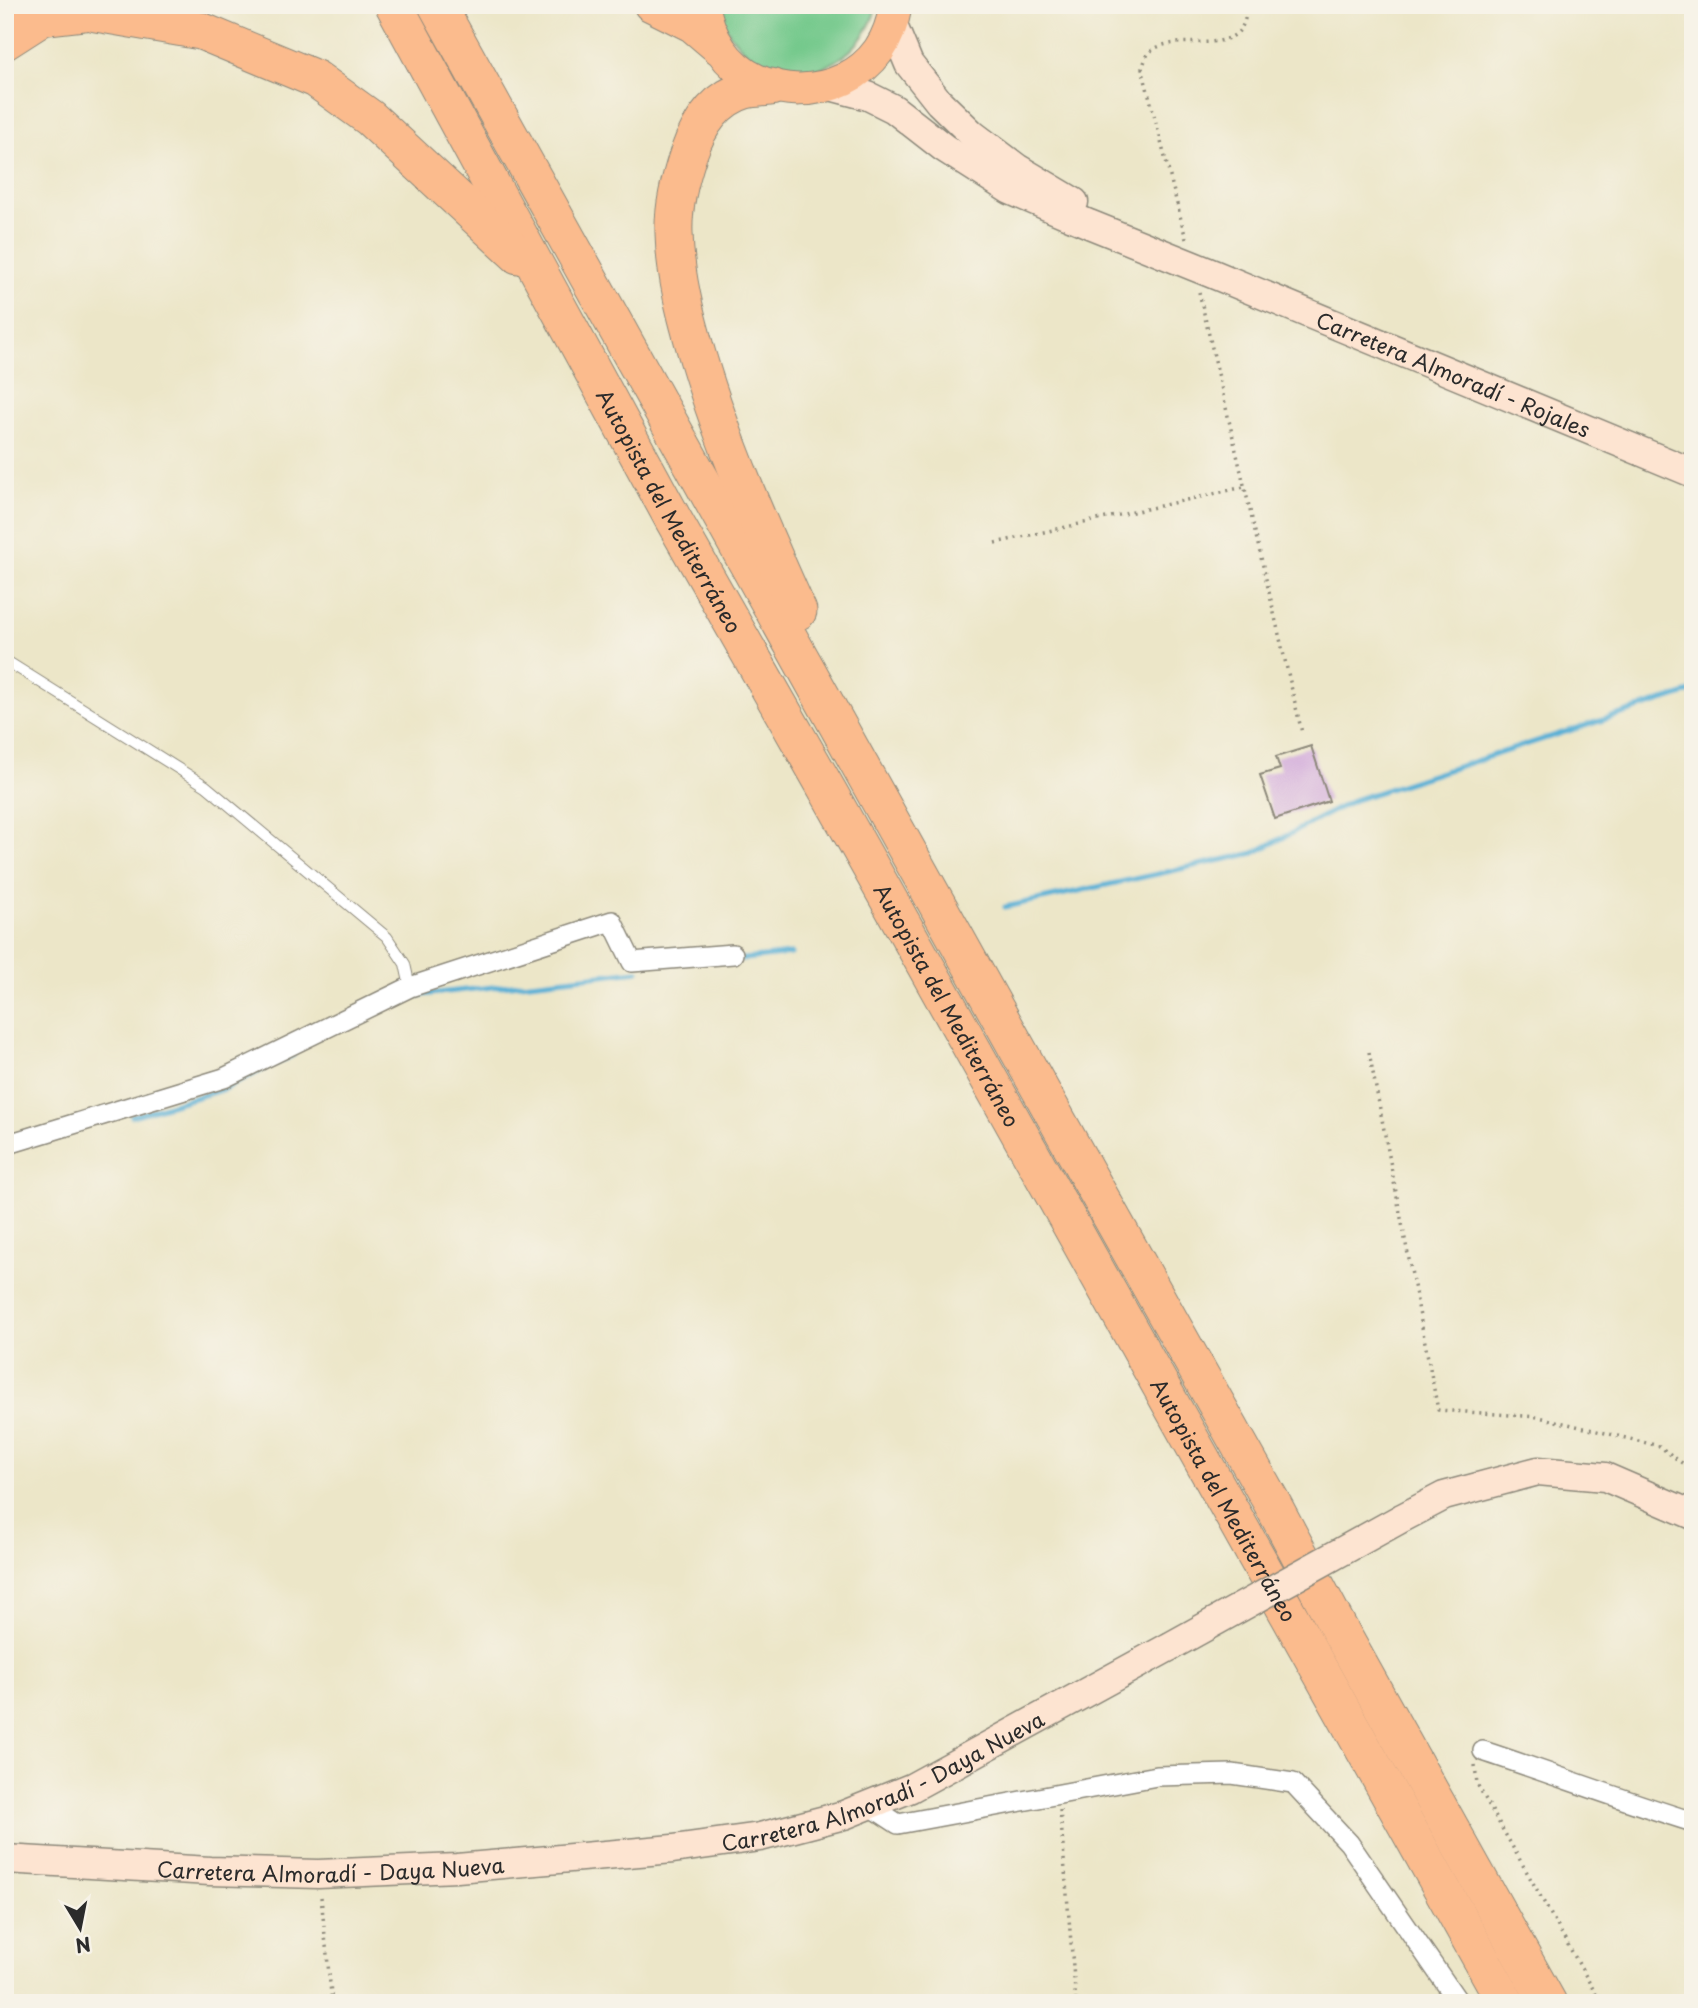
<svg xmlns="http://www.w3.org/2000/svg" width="1698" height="2008" font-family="'Playpen Sans',sans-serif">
<rect width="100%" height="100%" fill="#f7f3e8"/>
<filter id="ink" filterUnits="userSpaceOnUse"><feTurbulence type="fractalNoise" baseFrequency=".0143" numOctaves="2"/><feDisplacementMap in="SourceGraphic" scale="14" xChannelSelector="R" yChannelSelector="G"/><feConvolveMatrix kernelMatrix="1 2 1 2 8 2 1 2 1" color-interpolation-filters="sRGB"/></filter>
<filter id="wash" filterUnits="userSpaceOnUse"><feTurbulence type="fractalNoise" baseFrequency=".00686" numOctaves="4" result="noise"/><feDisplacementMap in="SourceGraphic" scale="28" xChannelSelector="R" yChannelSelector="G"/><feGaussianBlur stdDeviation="1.57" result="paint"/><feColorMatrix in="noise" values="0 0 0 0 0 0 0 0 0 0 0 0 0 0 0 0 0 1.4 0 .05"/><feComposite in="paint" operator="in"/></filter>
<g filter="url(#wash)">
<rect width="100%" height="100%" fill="#ece6c8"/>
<path fill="#75c98c" stroke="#507a5c" stroke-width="2" d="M719,5h158c-14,57 -78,89 -127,50 -16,-12 -28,-29 -31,-50z"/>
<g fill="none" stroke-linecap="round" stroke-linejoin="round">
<path stroke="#59b0d6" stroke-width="5" d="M1005,907l249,-54 100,-53 339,-109
M735,960l56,-6
M411,996l227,-25
M132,1116l92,-27 69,-34"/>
</g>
<g id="blocks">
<path fill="#cea3d9" d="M1311,746l18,55 -54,18 -15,-44 20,-6 -4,-12z"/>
</g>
</g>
<g filter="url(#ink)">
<use href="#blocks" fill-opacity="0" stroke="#8c887a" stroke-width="2"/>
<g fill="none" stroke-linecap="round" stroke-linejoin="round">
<g stroke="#8c887a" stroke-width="12">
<path id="lane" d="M5,660l201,126 181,151 18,27 5,23"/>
</g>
<g stroke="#8c887a" stroke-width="22">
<path id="street" d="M5,1145l219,-67 186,-91 202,-66 20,41 101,-8
M1483,1751c70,23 139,49 210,71
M869,1805l29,19 259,-48 75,-2 61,9 56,60 110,160"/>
</g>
<g stroke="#8c887a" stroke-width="31">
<g id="secondary">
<path d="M892,23l17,41 30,38 33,32 45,34 57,34"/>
<path id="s1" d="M830,86l38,10 26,13 50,39 66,42 79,34 124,50 480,199"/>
<path d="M1402,1518l42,-22 94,-25 67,6 88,38"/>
<path id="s2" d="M5,1859l205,12 108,3 139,-6 216,-19 87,-12 84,-22 67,-27 258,-141"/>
</g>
</g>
<g stroke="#8c887a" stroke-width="34">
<path id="primary" d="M8,5l36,14 52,-6 12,-8
M650,5l42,21 27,23
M703,5c4,17 8,31 18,45 36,53 121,52 158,0 9,-13 14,-29 17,-45
M5,44l39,-25"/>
</g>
<g stroke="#8c887a" stroke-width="39">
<g id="highway">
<path id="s3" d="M394,5l279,514 156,274 677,1210"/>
<path d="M437,5l649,1167 186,331 66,124 210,376"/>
<path d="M96,13l105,18 115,48 54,39 148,137"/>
<path d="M771,87c-8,1 -18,1 -26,3 -31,9 -47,36 -57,65 -8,24 -15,53 -14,78 1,43 12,84 24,125 26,88 63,170 100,253"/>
</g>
</g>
<path stroke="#8c887a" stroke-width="3.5" stroke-dasharray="2 5" stroke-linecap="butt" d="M1186,239l-44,-171c2,-4 4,-12 7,-15 22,-23 83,5 95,-31 2,-5 2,-12 3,-17
M1199,292l103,441
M995,543l249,-56
M1369,1052l69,358 101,7 120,29 34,25
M1475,1765l2,19 124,219
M1060,1810l16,193
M321,1897l11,106"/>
<use href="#lane" stroke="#fff" stroke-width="10"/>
<use href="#street" stroke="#fff" stroke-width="19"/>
<use href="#secondary" stroke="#fde4d1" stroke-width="28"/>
<use href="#primary" stroke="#fbbb8d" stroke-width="32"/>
<use href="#highway" stroke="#fbbb8d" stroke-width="37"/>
<g stroke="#8c887a" stroke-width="31" stroke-linecap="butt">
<path id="secondary-bridge" d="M1169,1647l233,-129"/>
</g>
<use href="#secondary-bridge" stroke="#fde4d1" stroke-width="28"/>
</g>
</g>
<g text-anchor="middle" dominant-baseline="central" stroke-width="7" stroke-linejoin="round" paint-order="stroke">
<g font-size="21" fill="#2b2b2b" stroke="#f7f3e8">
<text stroke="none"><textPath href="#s1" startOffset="690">Carretera Almoradí - Rojales</textPath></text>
<text stroke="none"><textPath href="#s3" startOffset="576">Autopista del Mediterráneo</textPath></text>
<text stroke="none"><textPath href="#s3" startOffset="1143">Autopista del Mediterráneo</textPath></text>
<text stroke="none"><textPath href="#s3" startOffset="1710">Autopista del Mediterráneo</textPath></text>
<text stroke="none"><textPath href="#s2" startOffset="892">Carretera Almoradí - Daya Nueva</textPath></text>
<text stroke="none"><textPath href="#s2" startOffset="326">Carretera Almoradí - Daya Nueva</textPath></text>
</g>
</g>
<rect width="1698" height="2008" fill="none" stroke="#f7f3e8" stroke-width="28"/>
<g transform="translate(80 1928) rotate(170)" stroke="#f7f3e8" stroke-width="5" paint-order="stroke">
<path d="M0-5L12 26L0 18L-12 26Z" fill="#2b2b2b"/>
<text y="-10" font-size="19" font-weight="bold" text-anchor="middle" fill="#2b2b2b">N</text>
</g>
</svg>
